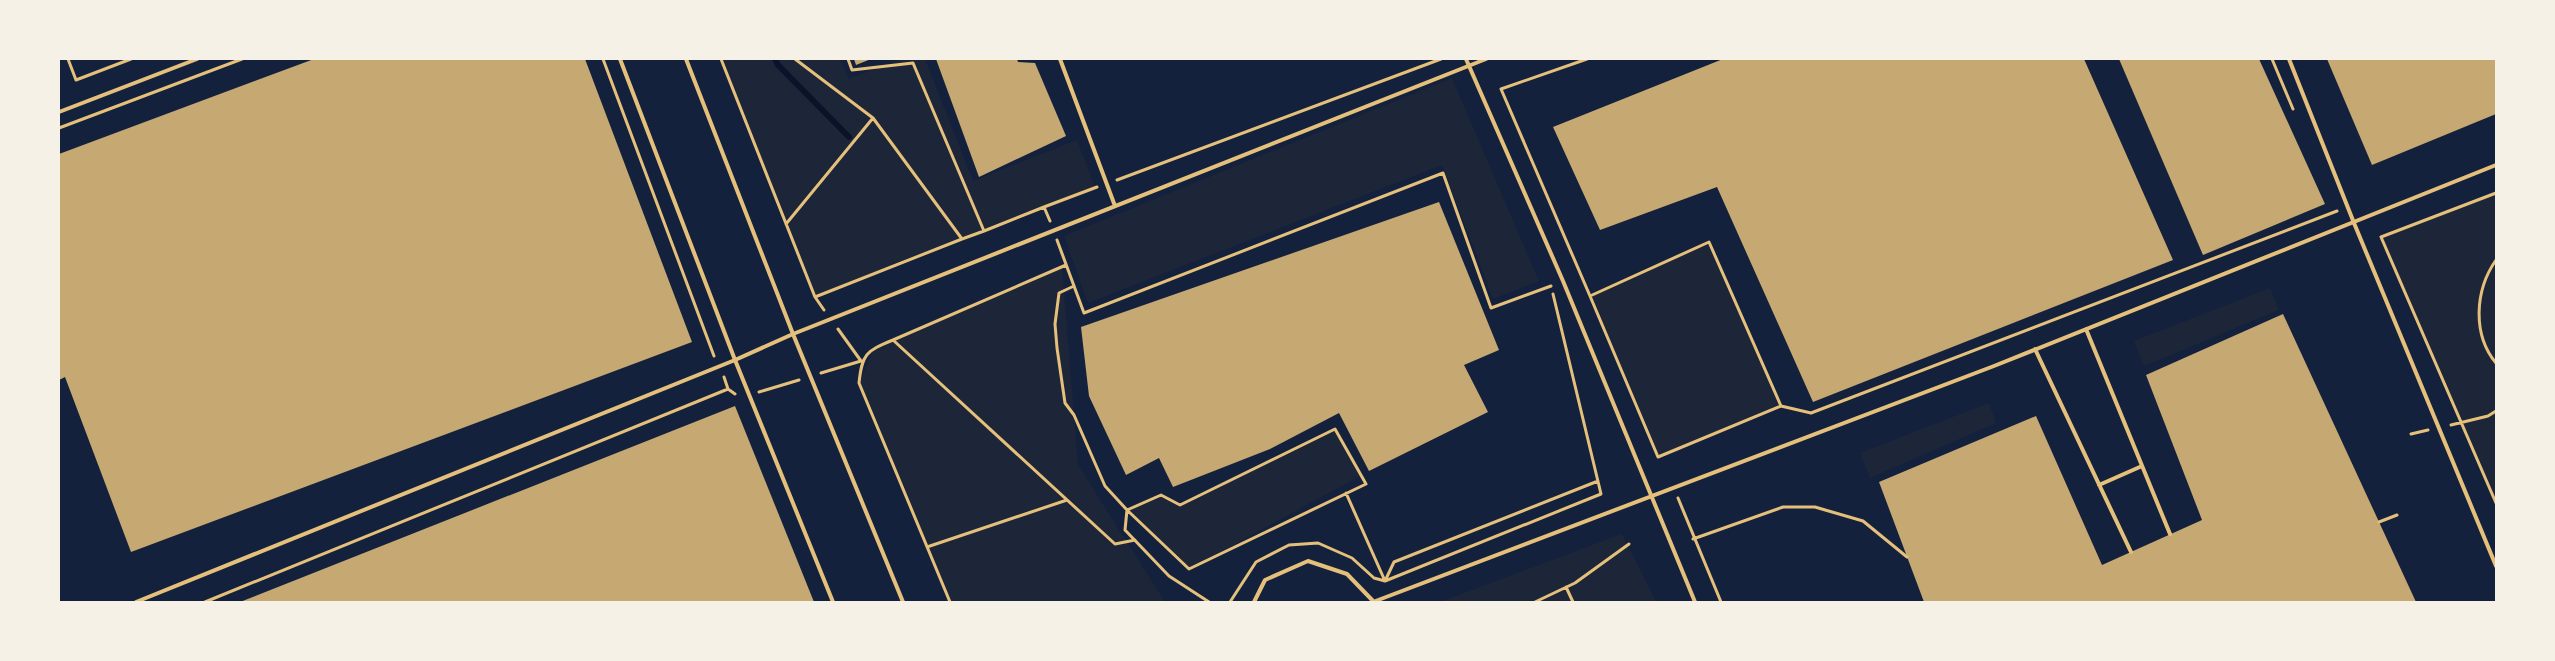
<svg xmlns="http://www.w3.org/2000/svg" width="2555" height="661" font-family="Georgia,serif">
<rect width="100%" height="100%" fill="#14213d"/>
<path fill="#1d2539" d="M721,59h119l9,20 52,-20h24l48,122 104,-41 18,47 -280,110z
M1452,78l87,203 -46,18 -51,-134 -354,138 -24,-67z
M2496,193v313l-115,-269z
M1709,242l72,164 -123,51 -68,-161z
M1062,268l16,197 87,137h-215l-91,-219 15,-35z
M2270,288l9,22 -135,56 -10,-25z
M1989,403l7,20 -126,55 -10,-25z
M1335,429l27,46 -173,94 -62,-59 34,-15 19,10z
M1622,534l34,68h-216z"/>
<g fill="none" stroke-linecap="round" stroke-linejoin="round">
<path stroke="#0b132b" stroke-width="6" d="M775,59l3,6 71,72"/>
</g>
<path fill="#c6a872" d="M314,59h271l107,283 -561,210 -66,-175 -6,3v-226z
M854,59h17l-15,6z
M936,59h81l1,3 17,1 31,73 -87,41z
M1723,59h361l89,201 -360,142 -96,-215 -117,43 -47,-103z
M2119,59h140l66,145 -122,51z
M2327,59h169v55l-124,51z
M1439,202l60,148 -35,15 24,47 -119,59 -30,-58 -69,36 -97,38 -14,-29 -33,17 -37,-79 -8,-69z
M2283,314l133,288h-492l-45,-120 157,-66 66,149 100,-45 -56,-145z
M735,406l79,196h-574z"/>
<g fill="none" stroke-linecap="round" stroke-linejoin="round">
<path stroke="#e5c07b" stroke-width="3" d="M68,59l8,21 55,-21
M603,59l111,297
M721,59l94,238 147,-58
M795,59l78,59 89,121 22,-8
M848,59l4,11 61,-7 71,168 60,-24 6,14
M1587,59l-86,30 89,207
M2272,59l21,50
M59,128l183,-69
M1117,180l324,-121
M2496,193l-115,44 115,266
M1044,207l53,-20
M786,224l87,-106
M1057,240l27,73 359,-140 48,135 60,-22
M1709,242l72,164 -123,51 -68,-161z
M2496,260c-21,30 -24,74 0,103
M1074,286l-15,7 -4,31 2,24 8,55 9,12 31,71 22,24 -2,20 44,46 40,26
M1553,294l48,200 -216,87 9,-19 204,-81
M815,297l9,13
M893,340l173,-75
M821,373l40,-12 -23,-32
M724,377l4,12
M759,392l40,-12
M1781,406l30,7 526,-202
M2451,425l37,-9 8,-5
M1335,429l31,55 -177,85 -62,-59 34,-15 19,10z
M2411,434l17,-4
M1346,493l39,88
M1678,498l43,104
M2379,522l18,-7
M1693,539l90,-32h32l48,14 44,36
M927,547l140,-47
M1566,587l7,15
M205,602l523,-213 7,5
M950,602l-91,-219c3,-29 7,-32 34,-43l222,204 20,-4
M1230,602l26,-40 33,-17 29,-2 34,15 22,20 11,3
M1535,602l40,-19 54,-39"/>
<path stroke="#e5c07b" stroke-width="4" d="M620,59l115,301 98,242
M686,59l107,275 110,268
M1060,59l55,147
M1466,59l97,222 132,321
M2289,59l65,164 142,343
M59,112l138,-53
M2086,329l84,205
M2035,349l96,203
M2099,485l43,-19
M136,602l599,-242 58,-26 693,-275
M1254,602l11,-22 43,-19 39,13 27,28
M1373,602l621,-236 502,-201"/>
</g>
<rect width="2555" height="661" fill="none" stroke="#f6f1e7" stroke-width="120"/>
</svg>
